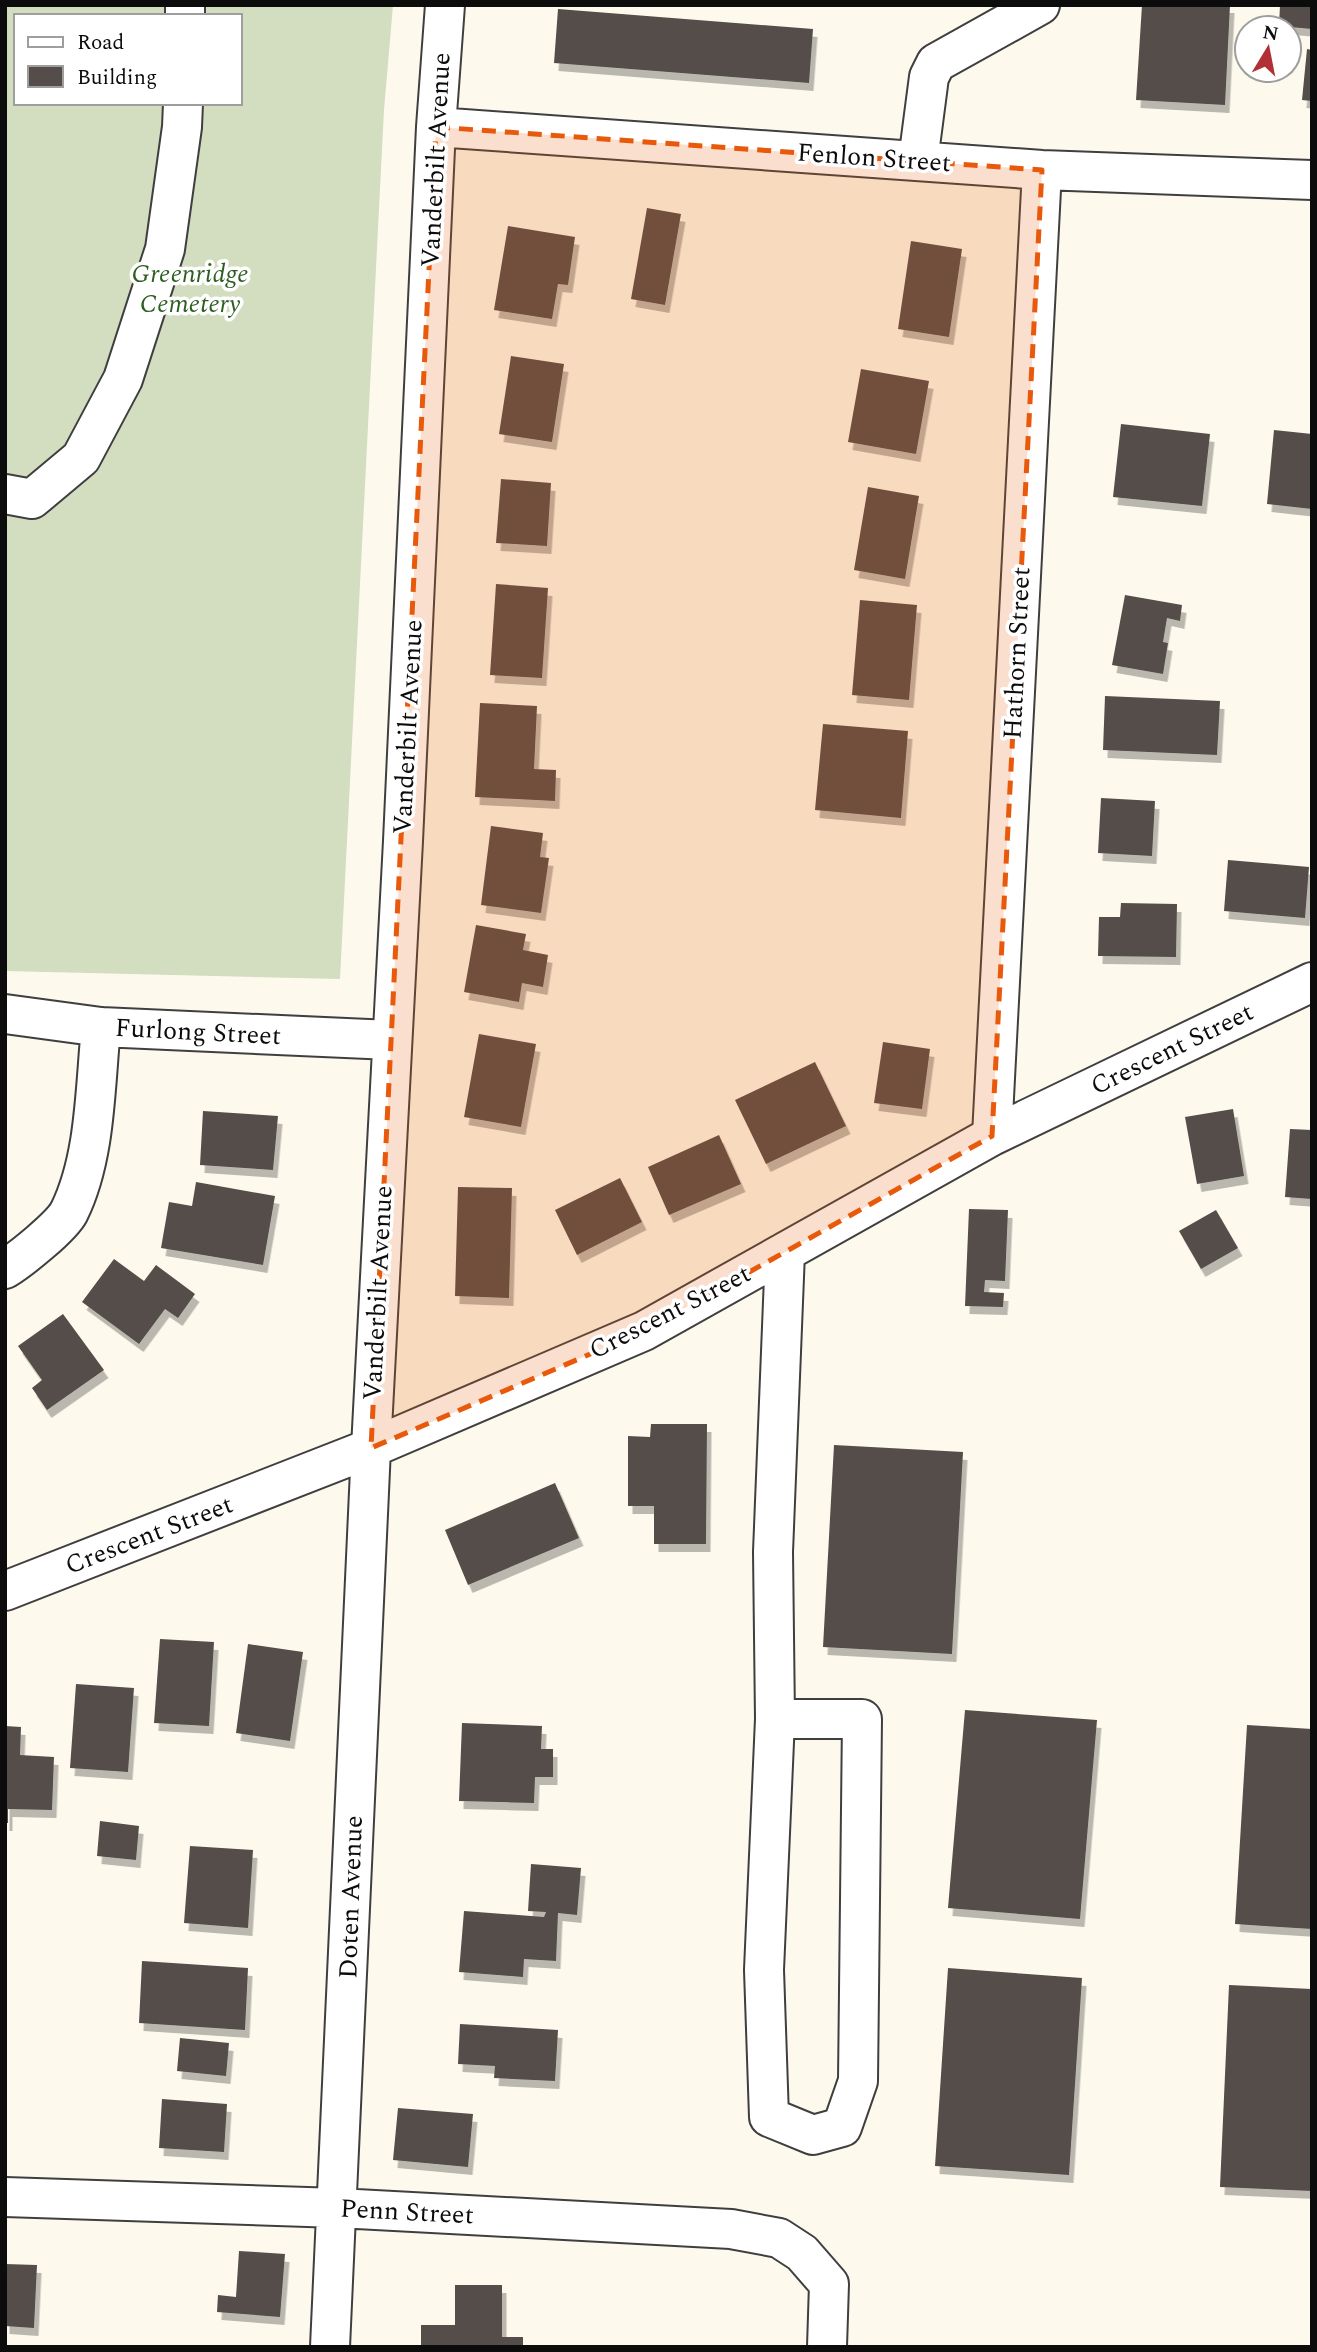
<svg xmlns="http://www.w3.org/2000/svg" width="1317" height="2352" font-family="Spectral,serif">
<defs>
<filter id="shadow"><feDropShadow dx="4.5" dy="8" stdDeviation="0" flood-color="#0004"/></filter>
</defs>
<rect width="100%" height="100%" fill="#fdfaed"/>
<path fill="#d3ddc0" fill-rule="evenodd" d="M5,5h388l-9,105 -44,869 -335,-8zM16,16h224v87h-224z"/>
<path fill="#544d49" filter="url(#shadow)" d="M1142,5h88l-5,100 -89,-5z
M1280,5h32v24l-33,-3z
M558,9l255,20 -4,54 -255,-20z
M1307,49l5,1v51l-10,-1z
M647,208l34,6 -16,91 -34,-6z
M508,226l67,11 -7,48 -10,-1 -6,35 -58,-9z
M911,241l51,8 -13,88 -51,-8z
M511,356l53,8 -12,78 -53,-8z
M861,369l68,12 -13,73 -68,-12z
M1121,424l89,10 -8,72 -89,-9z
M1274,430l38,4v75l-45,-5z
M501,479l50,4 -4,63 -51,-3z
M868,487l51,9 -14,83 -51,-9z
M496,584l52,4 -6,90 -52,-3z
M1125,595l57,10 -2,16 -13,-3 -4,24 5,1 -5,31 -51,-9z
M860,600l57,5 -8,95 -57,-5z
M1105,696l115,5 -3,54 -114,-5z
M480,703l57,3 -3,63 22,1 -1,31 -80,-4z
M823,724l85,7 -7,87 -86,-8z
M1101,798l54,3 -3,55 -54,-3z
M491,826l52,7 -3,24 9,1 -8,55 -60,-8z
M1228,860l81,7 -4,51 -81,-7z
M1121,903l56,1 -1,53 -78,-1 1,-39h21z
M476,925l50,9 -3,16 25,5 -5,32 -21,-4 -3,19 -55,-10z
M479,1034l57,10 -15,83 -57,-10z
M883,1042l47,7 -8,60 -48,-6z
M815,1062l31,64 -80,38 -31,-64z
M1233,1109l11,67 -47,8 -12,-67z
M203,1111l75,5 -5,54 -73,-5z
M1290,1129l22,1v69l-27,-2z
M719,1135l22,49 -72,31 -21,-48z
M620,1178l22,44 -65,33 -22,-45z
M196,1182l79,14 -12,69 -102,-17 8,-46 23,4z
M458,1187l54,1 -3,110 -54,-2z
M969,1209l39,1 -3,71 -20,-1 -1,12 20,1 -1,14 -38,-1z
M1216,1210l22,38 -37,21 -22,-38z
M114,1259l30,22 12,-16 39,29 -17,24 -13,-9 -26,35 -57,-42z
M63,1314l41,56 -57,40 -15,-22 10,-8 -24,-34z
M651,1424h56l-1,120h-52v-38h-26v-70l22,1z
M834,1445l129,7 -11,202 -129,-7z
M555,1483l24,55 -111,47 -23,-55z
M160,1639l54,3 -5,84 -55,-3z
M248,1644l55,8 -13,89 -54,-8z
M76,1684l58,4 -6,84 -58,-4z
M965,1710l132,10 -17,199 -132,-11z
M462,1723l80,3 -1,23h12v28h-18l-1,26 -75,-2z
M1247,1725l65,4v200l-77,-5z
M5,1726l16,1 -1,28 34,2 -2,53 -44,-1v14h-3z
M100,1821l39,5 -3,34 -39,-4z
M190,1846l63,4 -5,78 -64,-5z
M531,1864l50,4 -4,47 -19,-2 -2,48 -32,-2 -1,18 -64,-5 5,-61 80,6 2,-5 -18,-1z
M142,1961l106,7 -3,62 -106,-7z
M948,1968l134,10 -13,197 -134,-9z
M1229,1985l83,4v202l-92,-4z
M460,2024l98,6 -3,51 -61,-3 1,-12 -37,-2z
M180,2038l49,5 -3,33 -49,-5z
M162,2099l65,5 -3,48 -65,-4z
M398,2108l75,6 -5,53 -75,-7z
M239,2251l46,3 -5,63 -63,-5 1,-17 18,2z
M5,2264l32,1 -3,63 -29,-2z
M455,2285h47v52h21v10h-102v-22h34z"/>
<g fill="none" stroke-linecap="round" stroke-linejoin="round">
<g stroke="#3f3f3f" stroke-width="42">
<path id="minor" d="M185,16v-11
M436,127l606,43 270,10
M918,161l11,-84 7,-14 104,-58
M5,494l27,5 49,-41 42,-79 42,-130 17,-122 1,-24
M5,1014l96,13 290,13
M992,1136l50,-966
M5,1269c16,-10 56,-42 64,-57 27,-55 26,-125 32,-185
M5,1591l366,-143 273,-117 348,-195 320,-154
M775,1719h87l-4,362 -16,46 -29,8 -44,-18 -5,-147 11,-251 -2,-167 12,-300
M5,2197l333,11 393,21 48,9 23,15 27,31 -2,63
M330,2347l41,-899 32,-607 33,-714 9,-122"/>
</g>
<use href="#minor" stroke="#fff" stroke-width="38"/>
</g>
<path fill="#e8590c" fill-opacity="0.2" stroke="#e8590c" stroke-width="5" stroke-dasharray="14 9" stroke-linejoin="round" d="M436,127l606,43 -50,966 -348,195 -273,117z"/>
<g text-anchor="middle" dominant-baseline="central" stroke-width="7" stroke-linejoin="round" paint-order="stroke">
<g font-size="26" fill="#0c0c0c" stroke="#fff">
<text transform="translate(874 158) rotate(4)">Fenlon Street</text>
<text transform="translate(436 160) rotate(-87)">Vanderbilt Avenue</text>
<text transform="translate(1017 653) rotate(-87)">Hathorn Street</text>
<text transform="translate(408 727) rotate(-87)">Vanderbilt Avenue</text>
<text transform="translate(198 1032) rotate(3)">Furlong Street</text>
<text transform="translate(1172 1049) rotate(-26)">Crescent Street</text>
<text transform="translate(378 1293) rotate(-87)">Vanderbilt Avenue</text>
<text transform="translate(670 1312) rotate(-27)">Crescent Street</text>
<text transform="translate(149 1535) rotate(-21)">Crescent Street</text>
<text transform="translate(351 1897) rotate(-88)">Doten Avenue</text>
<text transform="translate(407 2212) rotate(3)">Penn Street</text>
</g>
<g font-size="26" font-style="italic" fill="#2e5e22" stroke="#fff">
<text x="190" y="274">Greenridge<tspan x="190" dy="30">Cemetery</tspan></text>
</g>
</g>
<rect width="1317" height="2352" fill="none" stroke="#0c0c0c" stroke-width="14"/>
<rect x="14" y="14" width="228" height="91" fill="#ffffff" stroke="#9e9e9e" stroke-width="2"/>
<rect x="28" y="37" width="35" height="10" fill="#ffffff" stroke="#9e9e9e" stroke-width="2"/>
<text x="77" y="49" font-size="21" fill="#0c0c0c">Road</text>
<rect x="28" y="66" width="35" height="21" fill="#544d49" stroke="#9e9e9e" stroke-width="2"/>
<text x="77" y="84" font-size="21" fill="#0c0c0c">Building</text>
<g transform="translate(1268 49) rotate(10)"><circle r="33" fill="#ffffff" stroke="#9e9e9e" stroke-width="2"/>
<path d="M0-5L12 26L0 18L-12 26Z" fill="#b03035"/>
<text y="-10" font-size="19" font-weight="bold" text-anchor="middle" fill="#0c0c0c">N</text>
</g>
</svg>
